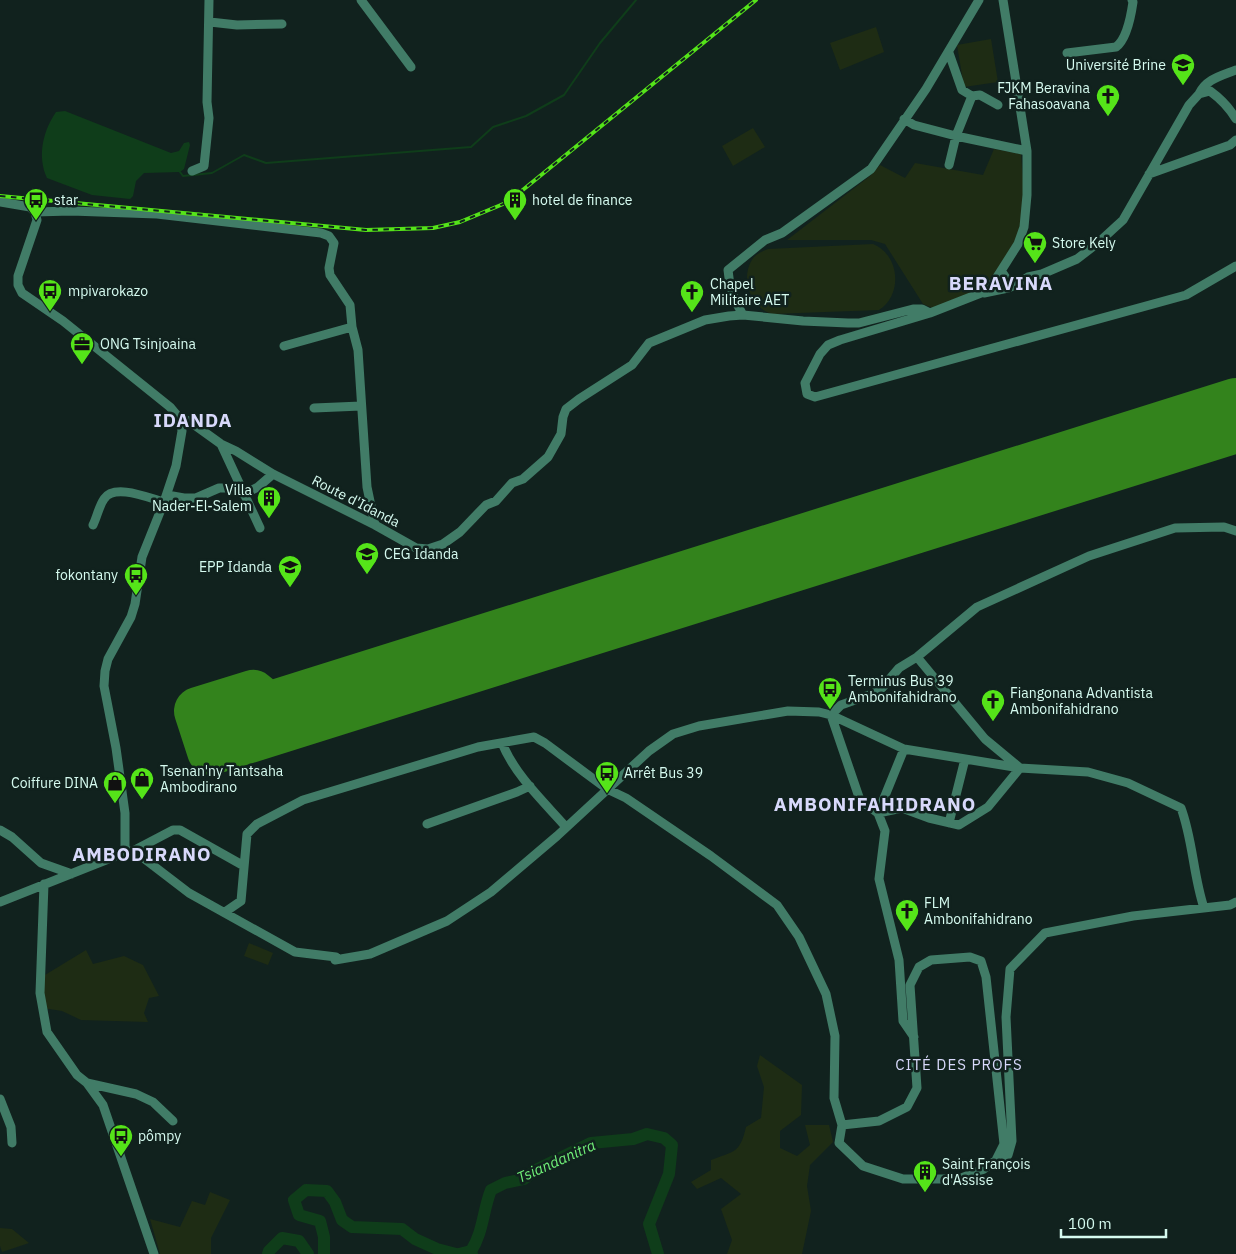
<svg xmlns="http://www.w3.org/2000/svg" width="1236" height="1254" font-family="'IBM Plex Sans',sans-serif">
<rect width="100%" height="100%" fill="#11221e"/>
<path fill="#1e2c14" d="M876,27l8,25 -44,18 -10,-27z
M991,39l7,43 -34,5 -7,-42z
M753,128l12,19 -32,19 -11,-20z
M994,149l27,5c1,18 4,37 2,54 -3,32 -20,73 -51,87 -11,6 -25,9 -37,14l-12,-5 -38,-60 -14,-4h-84l83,-64 10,-11 25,13 10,-15 68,12z
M873,244c27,11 30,51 6,66l-107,4c-22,-6 -33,-38 -18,-57 4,-4 9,-6 14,-8z
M249,943l24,10 -5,12 -24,-9z
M86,950l7,14 31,-8 19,9 16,31 -10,2 -5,15 4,9 -67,-2 -19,-9 -19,-3 -3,-30z
M760,1055l42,30 -1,30 -21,16v17l17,8 13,-11 -5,-20h24l4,17 -23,23 -3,21 4,25 -9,43h-75l5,-14 -11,-31 20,-15 -20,-16 -24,11 -6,-7 20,-12v-10c24,-9 29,-7 35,-33l15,-9 3,-31 -7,-21z
M210,1192l20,8 -19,38v16h-51l-10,-35 30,8 12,-26 13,4z
M0,1228l12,1 17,14 -27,9 -2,-6z"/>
<path fill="#0f3d1a" d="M65,111l106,42 8,-2 5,-8 5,-1 1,3 -6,24 -4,3 -36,1 -8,8 -3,15 -3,3 -38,-4 -45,-17c-10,-22 -4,-47 9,-66z"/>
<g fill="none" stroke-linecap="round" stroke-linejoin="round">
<path stroke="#0f3d1a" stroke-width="2" d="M180,172l3,4 29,-3 32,-18 22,8 205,-16 22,-20 33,-11 38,-21 36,-52 36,-43
M475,1246l2,8"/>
<path stroke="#0f3d1a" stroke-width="12" d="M268,1254l1,-3 13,-13 17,3 9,13
M324,1254v-17l-4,-16 -21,-6 -5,-15 12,-10 21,1 8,11 7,18 10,7 50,2 13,10 22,10 19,5
M459,1254l12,-3c12,-18 12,-41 20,-61l14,-7 19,-4 12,-9 55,-27 42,-4 14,-5 17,4 8,7 -3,29 -20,50 9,30"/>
<path stroke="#33831c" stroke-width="48" d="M1236,402l-968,304 -15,-12 -55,17 13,40 1025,-322"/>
<path stroke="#417c67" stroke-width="9" d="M361,0l50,67
M1003,0l24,151v44l-3,32 -6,17 -26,41 -11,8 -51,20 -90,27 -12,5 -8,9 -15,29 2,11 8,3 371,-102 50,-29
M210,22l27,3 45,-1
M949,53l13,37 10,6 8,-1 18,10
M1067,53l49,-6c11,-8 15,-31 17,-45l-1,-2
M1199,94c7,-15 22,-18 37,-24
M904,119l10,6 42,11 71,15
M949,165l7,-29 16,-40
M192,171l12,-5 5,-48 -2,-16 2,-102
M1149,174l81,-29 6,-5
M0,202l30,5 5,5 2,8 -19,56v9l4,8 41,28 107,86 10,12 2,12 -6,35 -12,36 -22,55 -7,47 -4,13 -23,42 -3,12 -1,15 12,62 9,65v36
M35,212l36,-1 86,3 164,19 8,3 5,7 -5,25 1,7 20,30 2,22 6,23 9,137 8,38
M1002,272l6,9 7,4 13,-8 14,-3 35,-15 22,-17 24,-22 66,-115 10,-11 11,-3c11,8 19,16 26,28
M984,293l24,-5 7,-3
M743,315c-8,-13 -14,-29 -15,-45l37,-30 17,-7 89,-64 55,-80 53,-89
M284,346l68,-19
M314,408l47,-2
M180,419l9,2 32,23 15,7 37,23 102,51 41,23 12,1 15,-5 17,-12 26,-27 10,-4 16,-18 11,-4 25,-22 13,-23 2,-17 3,-8 13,-10 53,-34 17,-22 56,-23 24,-4 14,-1 60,6 45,2h11l54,-14h9l8,4
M221,444l39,84
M167,495l17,3h12l23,-10h8l17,6 14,-7 15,-13
M93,525c4,-8 6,-19 11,-26 10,-16 45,-1 60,3
M917,657l68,82 35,29
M831,715l10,-10 31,-11 10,-6 17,-20 18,-11 60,-50 22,-10 90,-41 86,-28 49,-1 12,4
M831,715l29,85 18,13 7,18 -6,48 20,81 4,61 11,16
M502,743c13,32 41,58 64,84
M878,813l24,-5 27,10 30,7 29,-18 32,-39
M878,813l26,-64
M949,823l16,-64
M427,824l90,-32 13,-6
M0,830l12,7 29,26 31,11
M125,849l17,8 47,36 106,59 41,5 -1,3 35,-6 77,-33 44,-29 66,-56 92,-85 24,-17 26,-8 89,-15 31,1 12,3 73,34 116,19 68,4 40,11 53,25c12,32 12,67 23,100
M131,852l42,-22h7l64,36
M44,884l-4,109 7,39 30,43 10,8 16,22 51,149
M0,902l116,-46 9,-7
M225,912l16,-11 6,-67 10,-10 46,-24 175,-53 56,-10 11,6 62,46 19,9 85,58 66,49 22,32 27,57 9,42 -1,62 8,27 -3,18 24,23 40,13h56l25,-10 12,-9 12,-5 4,-14 -6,-124 4,-48 35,-36 88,-17 97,-11 6,-3
M87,1083l49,11 17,8 20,19
M0,1099l11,28 1,16
M842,1125l37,-4 28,-14 10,-19 -7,-103 9,-18 12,-7 39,-3 11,4 5,16 18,167 -8,16"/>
<g stroke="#55e419" stroke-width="4">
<path id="rail" d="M0,196l366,34 67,-2 27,-6 48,-20 248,-202"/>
</g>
<use href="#rail" stroke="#11221e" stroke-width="2" stroke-dasharray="5.5" stroke-linecap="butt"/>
</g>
<defs>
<g id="university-pin" transform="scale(1.25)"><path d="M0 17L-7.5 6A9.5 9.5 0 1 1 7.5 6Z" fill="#55e419" stroke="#11221e"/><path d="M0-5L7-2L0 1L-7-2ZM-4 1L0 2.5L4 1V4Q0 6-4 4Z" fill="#111"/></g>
<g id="church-pin" transform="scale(1.25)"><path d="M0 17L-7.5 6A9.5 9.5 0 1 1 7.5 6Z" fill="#55e419" stroke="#11221e"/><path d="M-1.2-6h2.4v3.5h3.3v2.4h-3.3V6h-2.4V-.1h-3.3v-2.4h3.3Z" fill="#111"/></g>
<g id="bus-pin" transform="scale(1.25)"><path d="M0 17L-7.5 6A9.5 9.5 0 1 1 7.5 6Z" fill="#55e419" stroke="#11221e"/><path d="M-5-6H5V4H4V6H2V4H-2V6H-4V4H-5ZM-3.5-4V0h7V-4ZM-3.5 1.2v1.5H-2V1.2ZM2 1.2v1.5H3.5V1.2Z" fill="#111"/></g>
<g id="building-pin" transform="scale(1.25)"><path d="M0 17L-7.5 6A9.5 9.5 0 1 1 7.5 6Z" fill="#55e419" stroke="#11221e"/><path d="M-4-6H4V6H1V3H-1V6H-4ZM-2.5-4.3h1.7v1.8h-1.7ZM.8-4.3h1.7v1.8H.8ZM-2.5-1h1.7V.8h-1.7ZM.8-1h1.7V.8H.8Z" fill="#111"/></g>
<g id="supermarket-pin" transform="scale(1.25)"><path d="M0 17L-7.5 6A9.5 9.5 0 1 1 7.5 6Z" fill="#55e419" stroke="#11221e"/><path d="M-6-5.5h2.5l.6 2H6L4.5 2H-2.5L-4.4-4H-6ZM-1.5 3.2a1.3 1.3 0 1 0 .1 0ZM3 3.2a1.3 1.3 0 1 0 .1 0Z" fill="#111"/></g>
<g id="office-pin" transform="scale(1.25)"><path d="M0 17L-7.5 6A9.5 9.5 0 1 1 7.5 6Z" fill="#55e419" stroke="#11221e"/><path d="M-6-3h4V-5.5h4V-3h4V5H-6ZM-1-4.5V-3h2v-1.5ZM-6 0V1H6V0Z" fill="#111"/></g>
<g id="school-pin" transform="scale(1.25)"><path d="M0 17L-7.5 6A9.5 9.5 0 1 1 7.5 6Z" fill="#55e419" stroke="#11221e"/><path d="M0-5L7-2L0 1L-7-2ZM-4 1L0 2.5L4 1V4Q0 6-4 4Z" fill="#111"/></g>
<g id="shop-pin" transform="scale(1.25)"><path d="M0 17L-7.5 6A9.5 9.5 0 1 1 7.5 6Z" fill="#55e419" stroke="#11221e"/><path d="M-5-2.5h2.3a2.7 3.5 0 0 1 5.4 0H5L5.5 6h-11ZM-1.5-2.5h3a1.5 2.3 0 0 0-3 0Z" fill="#111"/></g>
</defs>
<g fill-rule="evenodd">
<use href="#university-pin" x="1183" y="65"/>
<use href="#church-pin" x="1108" y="96"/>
<use href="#bus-pin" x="36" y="200"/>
<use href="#building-pin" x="515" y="200"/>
<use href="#supermarket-pin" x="1035" y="243"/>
<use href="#bus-pin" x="50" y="291"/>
<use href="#church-pin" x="692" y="292"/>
<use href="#office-pin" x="82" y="344"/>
<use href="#building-pin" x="269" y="498"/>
<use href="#school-pin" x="367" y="554"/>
<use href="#school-pin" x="290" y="567"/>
<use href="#bus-pin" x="136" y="575"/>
<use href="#bus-pin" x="830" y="689"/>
<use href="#church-pin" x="993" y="701"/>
<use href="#bus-pin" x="607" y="773"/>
<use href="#shop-pin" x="142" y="779"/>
<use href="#shop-pin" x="115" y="783"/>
<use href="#church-pin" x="907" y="911"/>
<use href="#bus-pin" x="121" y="1136"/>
<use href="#building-pin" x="925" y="1172"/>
</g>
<g text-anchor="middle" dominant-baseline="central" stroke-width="5" stroke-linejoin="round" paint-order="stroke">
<g font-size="14" fill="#d6fbf0" stroke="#11221e" text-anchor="start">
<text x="1166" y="65" text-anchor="end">Université Brine</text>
<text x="1090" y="88" text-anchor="end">FJKM Beravina<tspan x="1090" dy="16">Fahasoavana</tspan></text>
<text x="54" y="200">star</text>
<text x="532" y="200">hotel de finance</text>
<text x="1052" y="243">Store Kely</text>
<text x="710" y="284">Chapel<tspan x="710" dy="16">Militaire AET</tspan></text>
<text x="68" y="291">mpivarokazo</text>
<text x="100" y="344">ONG Tsinjoaina</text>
<text x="252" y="490" text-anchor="end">Villa<tspan x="252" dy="16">Nader-El-Salem</tspan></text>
<text x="384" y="554">CEG Idanda</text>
<text x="272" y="567" text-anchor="end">EPP Idanda</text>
<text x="118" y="575" text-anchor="end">fokontany</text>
<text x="848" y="681">Terminus Bus 39<tspan x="848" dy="16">Ambonifahidrano</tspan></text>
<text x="1010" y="693">Fiangonana Advantista<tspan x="1010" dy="16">Ambonifahidrano</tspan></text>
<text x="160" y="771">Tsenan'ny Tantsaha<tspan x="160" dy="16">Ambodirano</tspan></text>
<text x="624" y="773">Arrêt Bus 39</text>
<text x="98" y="783" text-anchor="end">Coiffure DINA</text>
<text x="924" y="903">FLM<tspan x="924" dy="16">Ambonifahidrano</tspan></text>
<text x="138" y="1136">pômpy</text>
<text x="942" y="1164">Saint François<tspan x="942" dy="16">d'Assise</tspan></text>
</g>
<g font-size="14" fill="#d6fbf0" stroke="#11221e">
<text transform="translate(356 501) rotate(27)">Route d'Idanda</text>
</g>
<g font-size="15" letter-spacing="1" fill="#d8d9fb" stroke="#11221e">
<text x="959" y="1064">CITÉ DES PROFS</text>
</g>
<g font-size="15" font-style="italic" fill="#70ef78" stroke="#11221e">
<text transform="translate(556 1161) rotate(-24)">Tsiandanitra</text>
</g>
<g font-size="19" font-weight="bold" letter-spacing="1" fill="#d8d9fb" stroke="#11221e">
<text x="1001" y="283">BERAVINA</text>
<text x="193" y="420">IDANDA</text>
<text x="875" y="804">AMBONIFAHIDRANO</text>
<text x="142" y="854">AMBODIRANO</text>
</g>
</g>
<path d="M1061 1229v8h105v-8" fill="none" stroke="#d6fbf0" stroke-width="2.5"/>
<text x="1068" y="1229" font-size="15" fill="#d6fbf0" stroke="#11221e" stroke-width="4" paint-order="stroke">100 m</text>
</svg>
